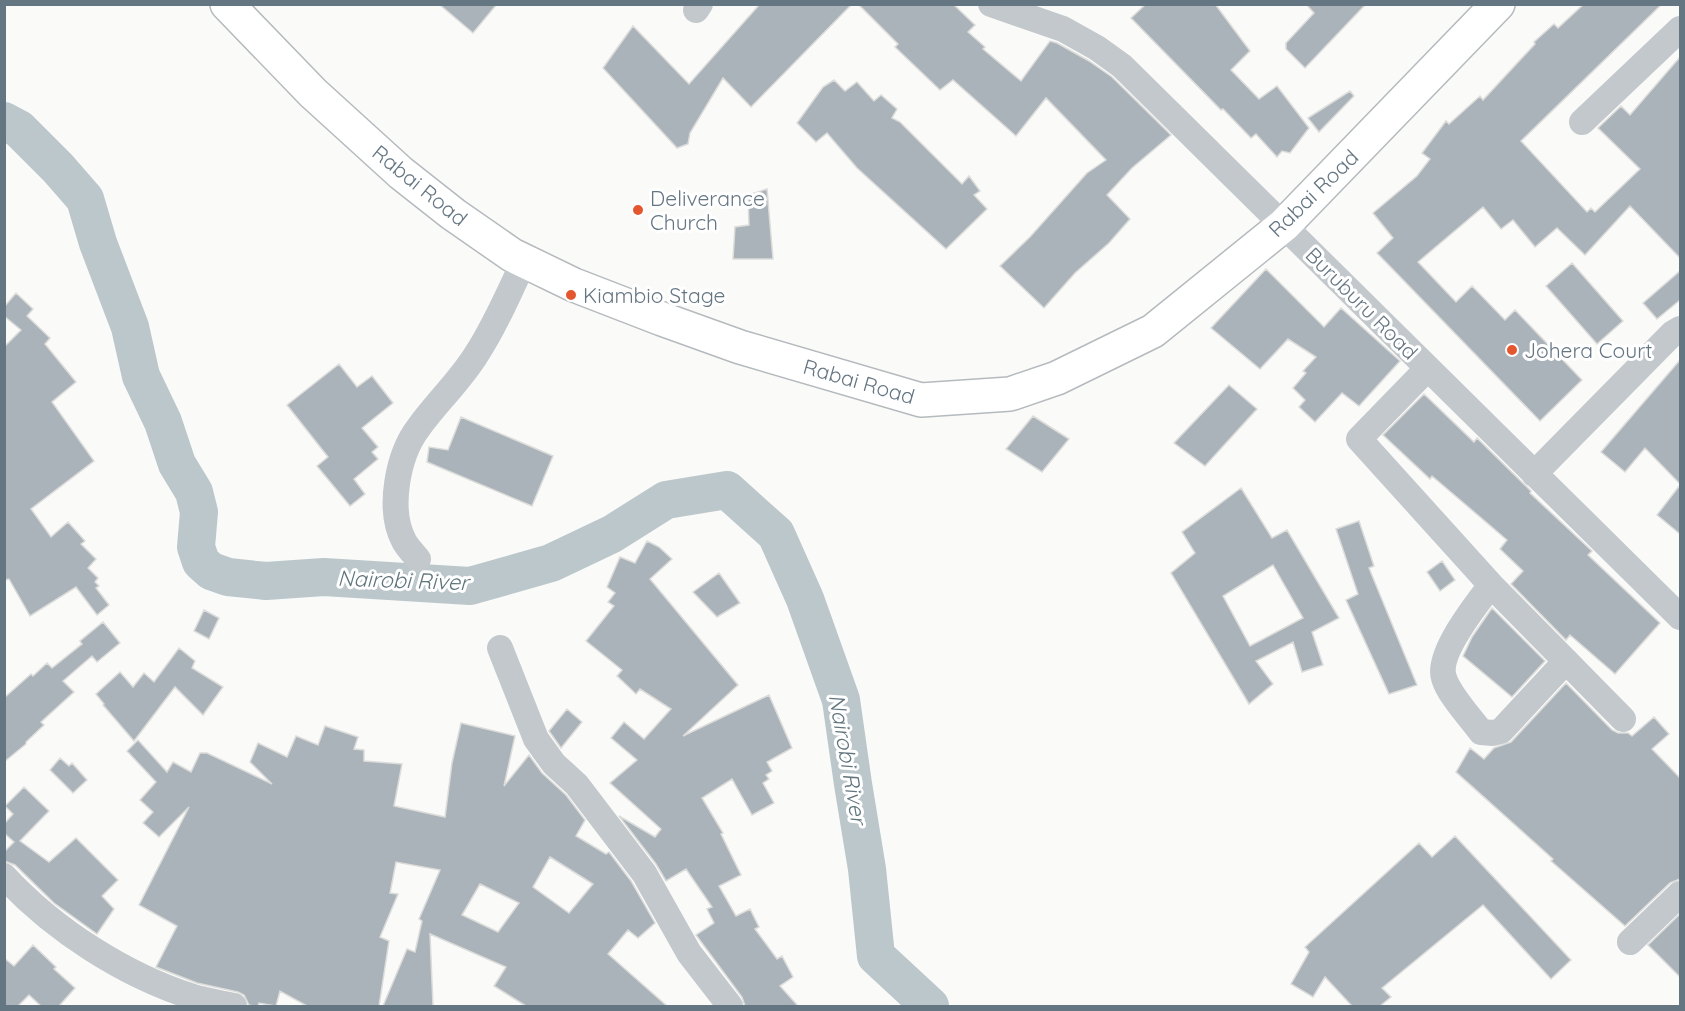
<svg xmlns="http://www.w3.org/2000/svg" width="1685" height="1011" font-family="Quicksand,sans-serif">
<rect width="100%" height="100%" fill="#fafaf8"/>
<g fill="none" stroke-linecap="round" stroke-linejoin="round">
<path stroke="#bbc7cb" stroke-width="38" d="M4,121l15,8 39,39 27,31 13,44 32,84 11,49 22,46 14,42 17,28 5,20 -3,35 5,15 10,9 17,6 38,4 58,-4 146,9 81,-23 61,-29 54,-34 61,-10 49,44 29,65 36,101 12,84 14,85 9,87 54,50"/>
</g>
<path fill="#aab3b9" stroke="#dcdcda" stroke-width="1.5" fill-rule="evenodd" d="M439,4h58l-24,29z
M760,4h92l-101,103 -28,-29 -33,55 -2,11 -11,4 -74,-80 30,-42 56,58z
M858,4h95l22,21 -7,7 17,15 -2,2 38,32 29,-40 7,2 32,18 23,16 59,58 -39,33 -25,27 23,24 -21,24 -34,30 -31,35 -44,-42 30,-29 57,-64 19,-13 -60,-62 -30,38 -63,-56 -13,10 -45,-43 3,-3z
M1146,4h69l35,47 -19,19 28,29 18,-13 32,42 -19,25 -8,-2 -5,6 -21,-23 -5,4 -28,-29 -2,1 -90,-92z
M1306,4h60l-61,64 -19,-19v-6l28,-30z
M1584,4h78l-141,137 66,71 4,-4 4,4 45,-43 -42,-41 23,-22 9,9 50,-58v201l-50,-52 -45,49 -28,-27 -22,19 -22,-27 -12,9 -18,-22 -65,55 38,40 16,-16 33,34 10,-10 67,70 -42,41 -163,-168 16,-15 -20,-25 44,-37 13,-17 -8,-6 24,-32 3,3 31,-28 3,4 52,-56 -1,-2 20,-18 4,4z
M834,80l11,11 12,-9 17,19 7,-6 16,14 -5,9 8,4 62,62 7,-8 11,15 -6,4 13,14 -41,40 -89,-81 -30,-35 -11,9 -19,-19 26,-36z
M1350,91l4,5 -35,36 -11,-14z
M767,189l6,70h-40l2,-32 14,-2 -1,-30z
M1572,263l51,58 -26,23 -51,-58z
M1266,269l58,58 17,-19 59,53 -41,45 -17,-13 -27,29 -16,-15 6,-7 -12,-12 13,-15 -3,-2 13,-14 -28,-18 -28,30 -49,-41z
M1680,271v29l-23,19 -14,-16z
M16,293l17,16 -6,7 23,22 -5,6 31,38 -24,20 42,59 -63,48 20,28 17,-15 17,19 -4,3 15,15 -8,9 10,10 -3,4 4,4 -3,2 13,17 -12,10 -21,-28 -46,29 -21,-37 -5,1v-233l17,-17 -17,-14v-9z
M1680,360v124l-35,-36 -20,24 -24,-20z
M339,364l18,23 15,-11 21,27 -31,25 16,19 -6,5 6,7 -24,20 11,15 -15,12 -33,-40 11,-9 -41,-52z
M1229,385l28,24 -52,57 -31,-23z
M1424,394l50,48 3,-4 54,53 -1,2 62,58 -4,4 72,68 -45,51 -45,-39 -4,5 -55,-56 12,-13 -23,-22 7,-9 -75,-64 -2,3 -47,-44z
M1033,416l36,23 -27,33 -36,-23z
M461,417l92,39 -21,50 -105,-44 2,-15 19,3z
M1680,485v49l-23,-19z
M1241,488l31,50 15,-8 52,88 -27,14 11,33 -21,7 -9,-30 -37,19 17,23 -24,20 -78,-131 24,-20 -13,-21zM1273,565l30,53 -53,28 -27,-50z
M1359,521l15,45 -5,2 48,117 -28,9 -43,-94 12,-6 -22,-65z
M647,541l12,6 13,12 -22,20 88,106 -55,51 86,-41 23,53 -25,14 5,9 -6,4 3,4 -6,4 11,20 -22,12 -20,-36 -30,19 21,35 -2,1 20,41 -22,11 17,30 14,-7 9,18 -4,2 22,30 5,-3 11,21 -13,9 18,20h-53l-3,-9 -46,-62 18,-12 -7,-14 5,-2 -26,-38 -20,12 -10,-17 -37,-48 36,21 6,-8 -51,-46 27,-23 -26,-22 13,-16 20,17 27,-30 -31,-20 -4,5 -19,-18 5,-6 -36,-29 28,-35 -6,-4 7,-9 -8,-6 13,-30 15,6z
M1442,561l13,19 -15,11 -13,-19z
M719,573l21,30 -23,14 -24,-25z
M1492,608l53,53 -33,36 -49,-41 9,-19z
M204,610l15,8 -10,21 -15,-8z
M103,622l17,21 -23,19 -5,-6 -29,25 11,11 -33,30 3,3 -18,17v2l-22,18v-64l27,-24 2,2 14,-13 5,5 30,-24 -2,-3z
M179,648l16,13 -3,7 31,19 -20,28 -28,-28 -41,54 -31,-36 1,-1 -8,-10 24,-22 13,15 11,-14 10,9z
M1566,683l46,47 6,3h10l4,3 22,-19 15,17 -17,15 28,29v101l-10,4 -45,43 -74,-65 2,-2 -97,-87 14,-24 14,11 10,-11 17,-6z
M567,709l15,13 -21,26 -12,-17z
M461,723l54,13 -11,50 25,-31 13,18 24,22 19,25 -9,16 30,18 3,-2 22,29 24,42 -17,15 -10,-8 -20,24 59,52h-141l-32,-20 12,-19 -76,-33 3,72h-50l24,-57 8,3 7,-31 -3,-2 21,-49 -44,-8 -6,31 8,1 -18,43 9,4 -10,65h-72l-27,-15 -4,15 -17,-3 -1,3h-4l-5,-1 -5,-10 -6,-3 -41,-9 -41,-16 21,-41 -38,-21 50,-98 -30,30 -16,-14 10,-11 -13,-12 16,-18 -29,-31 11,-11 29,32 6,-10 18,10 9,-19h7l65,31 -22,-22 8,-19 29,14 9,-21 22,9 7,-19 33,11 -4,12 10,1v11l38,3 -8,42 51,11 7,-54zM550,857l43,27 -24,29 -36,-26zM480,884l39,19 -21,29 -36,-17z
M60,758l9,8 3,-3 15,17 -14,13 -23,-23z
M24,787l25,24 -29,30 29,21 27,-24 42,42 -16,16 12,13 -17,25 -43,-31 -39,-38 -11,-4v-9l10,-10 -10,-9v-9l9,-10 -8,-8z
M1455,836l116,124 -20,19 -68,-74 -101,83 9,9 -11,9h-28l-27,-29 -12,20 -22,-13 18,-32 -4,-5 114,-104 13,14z
M1680,914v63l-32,-32z
M33,945l23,22 -2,2 21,19 -16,18h-18l-12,-11 -11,11h-14v-48l10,8z"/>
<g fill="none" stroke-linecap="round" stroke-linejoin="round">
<g stroke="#b5babe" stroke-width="36">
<path id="major" d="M227,4l86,89 88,80 52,41 59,41 62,30 88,34 78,28 181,53 89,-6 47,-16 96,-47 131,-106 214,-221"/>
</g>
<path stroke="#c3c8cc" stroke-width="26" d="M991,4l72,25 34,19 25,18 558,551
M696,10l4,-6
M1582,122l98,-93
M1428,368l-69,71 132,146 132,134
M1534,474l139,-141 7,-4
M418,559c-5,-6 -11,-12 -14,-18 -17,-32 -6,-87 15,-114 18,-25 40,-45 57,-72 19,-29 33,-62 48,-94
M1491,585c-14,18 -55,70 -47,93 5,17 26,39 37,54l12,1 8,-2 65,-70
M500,648l36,91 18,25 23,21 67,88 45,80 41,53
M4,876c50,54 120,99 189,121 14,4 28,6 41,9
M1630,942l50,-48"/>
<use href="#major" stroke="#fff" stroke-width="33"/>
</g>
<g fill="#e4572e" stroke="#fff" stroke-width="2">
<circle cx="638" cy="210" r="6"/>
<circle cx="571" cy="295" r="6"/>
<circle cx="1512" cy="350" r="6"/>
</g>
<g text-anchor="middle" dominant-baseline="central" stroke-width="6" stroke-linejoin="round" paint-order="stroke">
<g font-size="21" fill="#657683" stroke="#fff">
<text transform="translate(420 185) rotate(39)">Rabai Road</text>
<text transform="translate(1313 193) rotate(-44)">Rabai Road</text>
<text transform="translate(1362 303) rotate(45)">Buruburu Road</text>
<text transform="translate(859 381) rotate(16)">Rabai Road</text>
</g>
<g font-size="21" fill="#657683" stroke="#fff" text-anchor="start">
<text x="650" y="198">Deliverance<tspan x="650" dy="24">Church</tspan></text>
<text x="583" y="295">Kiambio Stage</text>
<text x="1524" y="350">Johera Court</text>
</g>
<g font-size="22" font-style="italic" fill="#60757c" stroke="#fff">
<text transform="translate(403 580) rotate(2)">Nairobi River</text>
<text transform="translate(848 759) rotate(80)">Nairobi River</text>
</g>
</g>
<rect width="1685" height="1011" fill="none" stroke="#657683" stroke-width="12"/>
</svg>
